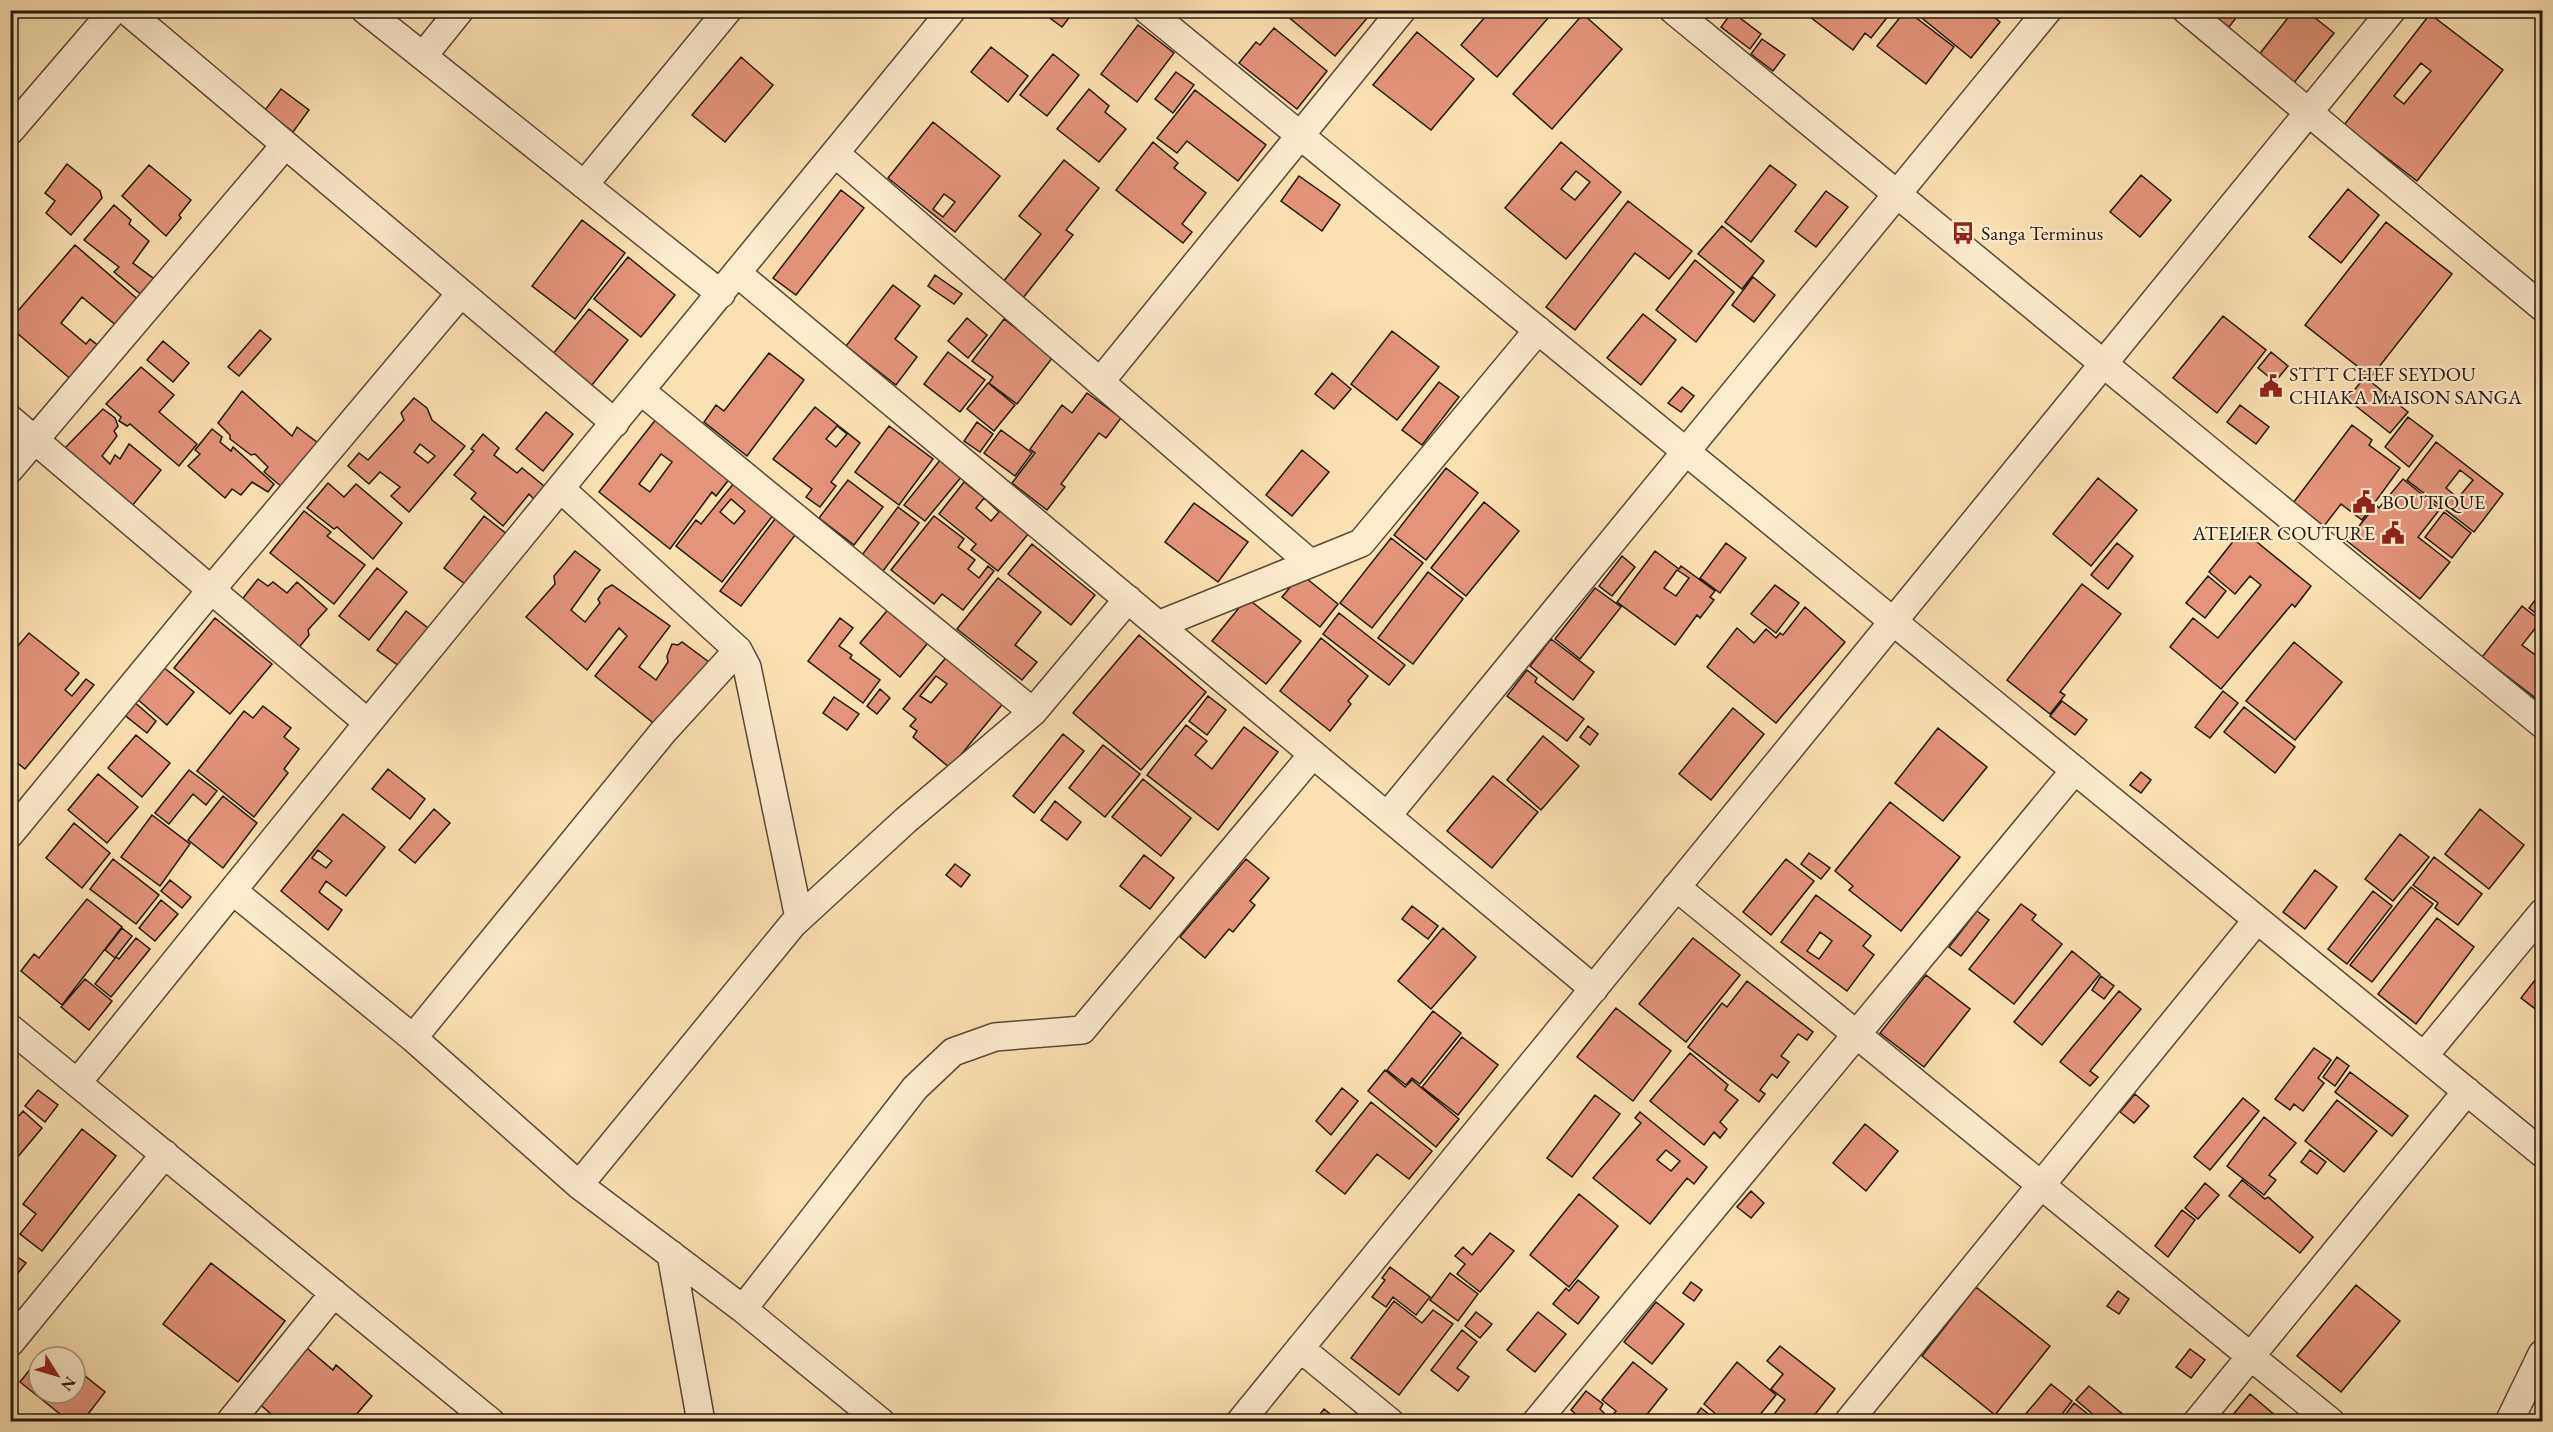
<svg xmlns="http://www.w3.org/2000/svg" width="2553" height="1432" font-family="'EB Garamond',serif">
<rect width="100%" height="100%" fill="#fbe1b1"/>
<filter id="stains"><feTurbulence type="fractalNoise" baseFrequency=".00333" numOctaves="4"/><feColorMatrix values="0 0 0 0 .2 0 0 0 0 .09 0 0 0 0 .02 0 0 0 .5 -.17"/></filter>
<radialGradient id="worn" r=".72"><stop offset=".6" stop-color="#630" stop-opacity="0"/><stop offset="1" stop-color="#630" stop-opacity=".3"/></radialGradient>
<path fill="#e49479" stroke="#21180e" stroke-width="1.5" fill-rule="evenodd" d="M1045,10h30l-13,17 -19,-14z
M1280,10h94l-39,46z
M1491,10h64l-58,67 -36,-32z
M1801,10h92l-22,28 -6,-5 -12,17z
M1906,10l48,37 -28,37 -49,-38z
M1912,10h74l14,12 -29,36z
M2207,10h35l-13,17z
M2294,10h11l29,23 -41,51 -35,-28z
M1732,12l29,22 -11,15 -29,-22z
M1583,14l39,35 -70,80 -39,-35z
M2430,14l73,56 -86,111 -73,-56zM2421,63l10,8 -27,33 -10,-8z
M1138,25l36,28 -37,49 -36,-28z
M1274,28l53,43 -30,38 -58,-46 17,-21 4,3z
M1417,32l57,47 -43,51 -58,-45z
M1762,39l23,16 -12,16 -22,-17z
M991,47l37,29 -20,26 -37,-30z
M1053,54l26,21 -32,41 -27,-21z
M741,57l32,28 -48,57 -33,-27z
M1176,72l18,13 -21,28 -18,-14z
M281,89l28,21 -16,22 -28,-22z
M1089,89l20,17 -4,6 21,17 -27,33 -42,-33z
M1195,90l71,55 -28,36 -51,-40 -10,12 -20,-15z
M933,122l67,54 -45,56 -67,-54zM944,194l11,8 -12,15 -10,-8z
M1153,142l25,21 -4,5 32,25 -24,31 10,8 -9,11 -67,-53z
M1561,142l60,50 -55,67 -61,-51zM1576,171l14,11 -15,18 -14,-11z
M1064,160l35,28 -33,42 7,5 -50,63 -20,-16 38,-48 -22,-18z
M67,164l33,27 2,7 -31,37 -25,-22 9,-12 -10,-8z
M149,165l42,35 -12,15 2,3 -15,18 -44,-40z
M1770,165l26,20 -45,57 -26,-20z
M2141,175l30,25 -31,37 -30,-25z
M1299,176l41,29 -18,26 -41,-30z
M2348,189l31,26 -38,48 -32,-26z
M841,190l23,18 -68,87 -23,-17z
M1826,191l22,16 -32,40 -21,-16z
M1628,201l64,50 -23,28 -34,-26 -60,77 -29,-23z
M114,205l17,15 -2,4 20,17 -16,22 24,18 -13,16 -30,-25 5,-5 -35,-27z
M582,220l43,33 -50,66 -43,-33z
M2386,222l66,52 -81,103 -66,-52z
M1722,226l42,35 -22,28 -44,-35z
M75,245l66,57 -23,25 -36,-30 -21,26 25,21 4,-5 10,8 -26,35 -64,-55v-7z
M628,257l47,38 -34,42 -47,-38z
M1695,260l39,32 -38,50 -40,-32z
M935,275l27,19 -8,10 -26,-18z
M1753,277l22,18 -21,27 -22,-17z
M893,285l27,21 -25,33 22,18 -21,28 -50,-39z
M589,309l39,31 -40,50 -39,-31z
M1643,314l33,26 -35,45 -34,-27z
M2223,316l43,34 -49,63 -44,-35z
M967,318l20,17 -19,23 -20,-17z
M1004,319l49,38 -36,47 -28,-21 4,-6 -21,-16z
M260,330l11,9 -32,37 -11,-9z
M1392,331l47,36 -42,53 -46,-36z
M163,341l26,22 -16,19 -26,-22z
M948,352l37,28 -25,32 -36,-28z
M2271,352l17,14 -13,16 -17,-14z
M769,353l35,27 -57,76 -43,-34 12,-17 8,6z
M141,367l33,28 -15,17 38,32 -18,22 -49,-42 -3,2 -8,-5 2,-4 -15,-13z
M1332,373l19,16 -17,20 -19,-15z
M2365,377l43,35 -18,21 -43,-34z
M1439,382l20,15 -37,48 -20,-15z
M988,383l27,22 -21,26 -27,-22z
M1682,387l12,9 -13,16 -13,-9z
M242,391l50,45 5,-9 21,16 -36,44 -18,-15 4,-5 -13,-13 -4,1 -21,-16v-4l-12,-12z
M1087,393l34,25 -15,20 -7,-5 -38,51 4,3 -18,23 -35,-27 23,-30 -5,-4 32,-44 10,8z
M414,398l13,10 5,12 33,26 -56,66 -18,-16 9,-9 -20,-15 -11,12 -21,-18 11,-13 9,7 36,-40 -3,-7zM420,444l15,12 -7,7 -14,-11z
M2240,405l29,22 -13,17 -29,-22z
M815,407l45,36 -29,39 5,4 -16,21 -14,-10 6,-8 -39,-30zM837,426l10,8 -11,13 -10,-8z
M103,409l12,9 3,8 -4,5 3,5 -15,20 8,8 5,-9 5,4 9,-15 32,26 -29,36 -68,-57z
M546,412l27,22 -30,37 -27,-22z
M660,414l74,59 -18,23 -4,-4 -42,57 -71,-57zM661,454l11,8 -22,30 -11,-8z
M2408,417l25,19 -24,31 -24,-20z
M977,422l16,12 -13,18 -16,-11z
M2352,425l20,15 -3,5 31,23 -38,52 -21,-16 -17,22 -31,-23z
M889,426l44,33 -34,46 -44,-33z
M212,429l10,8 -2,5 11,9 2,-4 41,37 -6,8 -16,-10 -11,13 -9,-6 -7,9 -37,-32 12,-12 -5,-4z
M1001,430l31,23 -17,23 -31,-23z
M483,434l16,14 -5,7 23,18 5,-5 22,18 -10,13 -5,-5 -26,32 -32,-27 5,-6 -22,-18 20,-24 -3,-2z
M2436,442l67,52 -29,38 -67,-52zM2460,470l13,10 -15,18 -12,-10z
M1302,450l27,22 -37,44 -26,-21z
M941,459l21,17 -37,45 -21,-16z
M1446,468l32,25 -52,67 -32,-25z
M2098,478l39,32 -46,56 -38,-32z
M2403,479l37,30 -22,28 32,25 -30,37 -73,-58 29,-36 3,3z
M848,480l35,27 -29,38 -35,-27z
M964,482l65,51 -31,38 -27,-21 5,-6 -37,-30zM984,498l15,14 -8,9 -15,-13z
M328,483l16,14 12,-13 46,39 -29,36 -36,-32 -3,2 -27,-21z
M734,483l40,31 -52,68 -46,-36 20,-26 5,4zM731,499l14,12 -11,13 -14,-12z
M1484,502l35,29 -53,65 -35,-28z
M1194,503l54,39 -30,40 -53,-40z
M898,507l21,16 -36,48 -21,-16z
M304,511l27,21 -4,4 38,29 -31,39 -64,-51z
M2444,512l27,21 -19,25 -27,-21z
M778,515l21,15 -58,76 -21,-15z
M484,516l24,19 -39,52 -25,-19z
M934,516l30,23 -6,8 17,13 -7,9 11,9 9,-12 6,5 -31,39 -21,-16 -8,10 -43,-34z
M2242,530l69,56 -16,21 -3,-3 -71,85 -51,-42 23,-29 25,20 43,-53 -11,-9 -15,18 -26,-22z
M1391,538l32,25 -51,65 -32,-25z
M1726,543l20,15 -26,35 -20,-15z
M2117,543l16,13 -25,33 -17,-14z
M1032,544l63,51 -24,30 -63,-51z
M575,551l25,19 -29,40 14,12 15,-19 -2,-4 7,-10 7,-4 58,41 -31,41 17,13 12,-18 -1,-6 5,-12 6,1 4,-3 31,23 -56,61 -62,-50 32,-40 -8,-8 -32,42 -61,-53 29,-33 -1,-8z
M1655,551l24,18 2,-3 34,25 -5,6 4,3 -14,18 -3,-3 -22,30 -58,-43zM1677,570l12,8 -13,18 -12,-8z
M1622,556l13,11 -23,29 -13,-10z
M377,568l30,24 -38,48 -30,-24z
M1428,572l35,27 -50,65 -35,-26z
M1301,574l37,30 -18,23 -38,-30z
M2208,576l18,15 -21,27 -19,-15z
M998,578l43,34 -26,33 22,17 -15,18 -65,-51z
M258,579l10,7 5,-4 14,11 10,-11 30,27 -19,21 1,5 -12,15 -57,-48z
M2082,584l39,30 -61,78 5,3 -15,19 -43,-34z
M1775,585l24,18 -23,30 -25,-19z
M1595,588l26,19 -41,52 -25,-20z
M2542,591v27l-13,-10z
M1247,598l54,43 -35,43 -54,-43z
M896,600l40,33 -36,44 -40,-34z
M2522,606l19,15 -19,24 20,15v43l-60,-46z
M1805,607l40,35 -69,81 -69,-56 30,-39 17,15 12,-14 10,9 4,-5 3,2z
M406,611l26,20 -29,38 -26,-19z
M1339,613l66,52 -16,20 -66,-51z
M215,618l57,46 -42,50 -56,-46z
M840,618l13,10 -14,18 13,9 -2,3 30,22 -17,23 -55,-42z
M29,633l50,40 -14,17 7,6 14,-17 8,6 -69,84 -15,-12v-102z
M1139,635l67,57 -65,78 -68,-57z
M1321,638l47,38 -20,25 3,3 -21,27 -50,-40z
M1551,639l43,33 -21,28 -43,-34z
M2294,642l48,40 -47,58 -49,-39z
M949,654l56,47 -55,67 -37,-31 4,-6 -7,-5 6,-7 -13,-10zM936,676l11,8 -16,19 -11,-7z
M162,666l32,26 -27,33 -31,-27z
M1527,670l10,8 -2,4 49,37 -17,22 -60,-45z
M880,689l10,9 -13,16 -10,-8z
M2223,691l15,12 -28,35 -15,-11z
M1208,696l18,14 -19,25 -18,-14z
M834,697l25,17 -12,16 -24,-17z
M132,700l24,21 -9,12 -25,-20z
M2062,701l25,19 -12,15 -25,-19z
M263,706l28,22 -7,9 15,12 -15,20 4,4 -34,44 -57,-46 47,-60 9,7z
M2244,707l51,40 -20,26 -51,-41z
M1733,708l31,26 -53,66 -32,-26z
M1186,725l21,16 -12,14 17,14 32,-42 34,25 -60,78 -71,-55z
M1588,726l10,8 -8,11 -10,-8z
M1938,728l49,39 -44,54 -48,-38z
M1063,734l21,17 -50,62 -21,-17z
M136,735l34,28 -28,34 -34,-29z
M1543,736l36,30 -38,44 -34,-30z
M1103,745l37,29 -35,43 -36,-29z
M388,769l37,30 -15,20 -38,-30z
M189,770l28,21 -11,14 -13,-11 -24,30 -14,-11z
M2141,772l10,8 -10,13 -11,-8z
M98,774l40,33 -31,36 -39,-33z
M1493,776l45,36 -46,56 -45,-37z
M1143,779l48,39 -30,38 -49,-39z
M223,796l34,27 -34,45 -35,-28z
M1055,801l26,21 -14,18 -26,-20z
M1890,802l70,55 -59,74 -52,-41 4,-4 -18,-15z
M434,809l16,14 -35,40 -16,-13z
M2480,809l44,36 -35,44 -44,-35z
M343,814l42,33 -39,49 -20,-15 -7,11 23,18 -14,20 -47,-39zM318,850l14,11 -6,7 -14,-10z
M152,815l38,29 -30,42 -39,-29z
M74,823l36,30 -28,35 -36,-30z
M2400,834l29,23 -36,44 -28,-22z
M1809,853l21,15 -9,11 -20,-15z
M1144,855l30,23 -24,31 -30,-23z
M2434,857l48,37 -24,31 -23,-17 3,-5 -25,-18z
M113,859l46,36 -23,29 -46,-35z
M1246,859l23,19 -19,23 5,4 -22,27 -4,-3 -24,29 -25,-21z
M1786,859l28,22 -43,54 -28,-23z
M955,864l15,11 -9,12 -15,-12z
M2315,870l22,17 -32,42 -22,-17z
M170,880l21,17 -9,11 -21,-17z
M2411,887l22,17 -61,78 -22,-17z
M2373,891l19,15 -45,58 -19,-15z
M1816,895l55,41 -8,10 11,9 -27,36 -66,-49zM1820,932l12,9 -13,18 -12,-8z
M87,899l35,28 -60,78 -41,-34 13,-17 5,4z
M161,900l17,14 -23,27 -16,-13z
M2021,904l15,11 -4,5 30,24 -48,60 -45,-35z
M1412,906l26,20 -10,13 -26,-20z
M1977,911l12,9 -28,36 -12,-9z
M2437,918l37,29 -58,77 -38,-30z
M122,928l10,8 -17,22 -10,-8z
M1443,928l33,29 -45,52 -33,-28z
M136,938l14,11 -39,48 -16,-13 21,-27 3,2z
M1693,938l47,37 -54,67 -47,-38z
M2072,951l28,23 -58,71 -28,-23z
M2542,971v43l-21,-16z
M1926,975l44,34 -46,58 -44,-34z
M2101,976l13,10 -10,13 -12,-9z
M85,979l27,22 -23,29 -28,-23z
M1747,981l66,51 -6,8 -9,-6 -17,22 8,6 -12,16 -5,-4 -12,16 5,4 -6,8 -71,-55 34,-44 5,4z
M2119,991l22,18 -51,62 8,6 -8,9 -30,-24z
M1616,1008l55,43 -38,50 -56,-44z
M1433,1011l28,22 -41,51 -8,-6 -6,7 -19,-15z
M1462,1037l36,28 -40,50 -36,-28z
M2314,1048l17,12 -13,18 6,5 -21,28 -9,-7 -4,6 -15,-11z
M1690,1053l38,32 -3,5 13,10 -18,22 7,7 -7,9 -6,-6 -10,13 -54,-44z
M2337,1057l12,9 -14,20 -12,-9z
M1385,1070l20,17 7,-7 47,39 -23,28 -68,-56z
M2350,1072l58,44 -16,20 -57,-44z
M1342,1088l16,13 -27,34 -15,-14z
M38,1090l20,15 -13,17 -20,-16z
M2135,1094l14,12 -15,17 -14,-11z
M1595,1095l25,19 -48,63 -25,-19z
M2243,1098l16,13 -49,59 -16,-13z
M2337,1100l40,31 -33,41 -39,-31z
M1371,1102l61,49 -23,28 -32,-25 -32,40 -29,-23z
M23,1111l19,17 -26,31 -6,-4v-29z
M1640,1112l67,55 -13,17 -7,-6 -37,46 -57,-46 48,-55 -6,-5zM1666,1150l14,11 -9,10 -14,-11z
M2264,1117l32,26 -27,32 7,5 -12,15 -37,-29z
M1865,1124l33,27 -32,40 -33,-28z
M82,1129l34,27 -74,95 -22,-17 16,-20 -13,-10z
M2310,1150l16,12 -9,12 -16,-12z
M2242,1180l23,19 3,-2 45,40 -13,16 -71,-57z
M2205,1183l14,12 -21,24 -13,-11z
M1751,1191l13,12 -13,15 -14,-11z
M1579,1194l39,32 -49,61 -39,-32z
M2182,1210l13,10 -27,37 -13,-11z
M1490,1233l24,18 -34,41 -23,-18 8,-10 -10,-8 8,-9 9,8z
M10,1252l16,11 -16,20z
M211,1263l74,58 -47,61 -75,-58z
M1390,1267l40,30 -14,18 -23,-18 -7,10 -14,-10 13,-17 -3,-2z
M1450,1273l28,21 -20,27 -28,-21z
M1578,1280l21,17 -21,27 -25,-20 13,-16 3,3z
M1691,1282l11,8 -8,11 -11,-8z
M2356,1285l44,36 -59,71 -44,-36z
M1976,1287l74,59 -55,69 -73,-59z
M2118,1291l11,8 -10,15 -12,-8z
M1394,1301l28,22 11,-13 20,14 -54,71 -48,-37z
M1656,1302l28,22 -32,40 -28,-22z
M1476,1312l16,12 -12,14 -15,-12z
M1538,1312l28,22 -31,38 -28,-22z
M1462,1330l15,12 -20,26 12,9 -11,14 -27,-21z
M302,1344l31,26 3,-5 36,31 -22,26h-70l-25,-22z
M1780,1346l55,43 -26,33h-41l17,-22 -14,-11 12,-15 -16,-13z
M2190,1349l15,11 -14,18 -15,-11z
M39,1358v35h36v-25l30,24 -23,30h-12l-50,-40z
M1633,1362l34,27 -26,33h-34l9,-11 -14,-11z
M1737,1362l39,33 -22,27h-29l-21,-18z
M2051,1384l21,17 -16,21h-37z
M2089,1386l43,36h-30l-26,-22z
M1586,1391l17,13 -3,5 6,6 -5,7h-16l-14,-12z
M2250,1394l33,28h-56z
M2074,1403l20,16 -2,3h-32z
M1701,1408l18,14h-28z
M1324,1409l16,13h-26z"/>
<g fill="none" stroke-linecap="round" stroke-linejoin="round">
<g stroke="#584a37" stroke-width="30">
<path id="minor" d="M126,10l489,413
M365,10l356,284
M1147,10l1395,1143
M1673,10l869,714
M2186,10l356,297
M423,56l37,-46
M10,131l104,-121
M836,154l474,409
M584,185l144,-175
M737,273l857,716
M1100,382l302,-372
M641,391l392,321
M10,419l358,304
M10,469l275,-324
M1158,625l203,-82 177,-213
M738,650l9,17 52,251
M1387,816l661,-806
M10,834l201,-244 250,-297
M1676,887l655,535
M233,891l180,147 166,147 164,124 138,113
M10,1028l481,394
M413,1038l250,-306 75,-82 -177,-161
M2424,1056l118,-143
M77,1083l291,-360 584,-713
M579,1185l214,-261 113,-104 127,-108 95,-113
M671,1254l30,168
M743,1309l172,-221 38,-36 42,-15 87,-7 231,-276
M10,1343l155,-189
M1300,1348l90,74
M230,1422l104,-129
M1240,1422l1152,-1412
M1536,1422l539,-652
M1848,1422l409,-502
M2197,1422l270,-331
M2509,1422l33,-68"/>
</g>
<use href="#minor" stroke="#fceccc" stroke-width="27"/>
</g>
<defs>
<g id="bus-bare" transform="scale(1.8)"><path d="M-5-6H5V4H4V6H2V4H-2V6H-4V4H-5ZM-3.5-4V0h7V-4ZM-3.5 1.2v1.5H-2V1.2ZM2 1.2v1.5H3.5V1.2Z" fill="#8f2418" stroke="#fceccc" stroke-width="2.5" paint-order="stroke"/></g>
<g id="civic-bare" transform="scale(1.8)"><path d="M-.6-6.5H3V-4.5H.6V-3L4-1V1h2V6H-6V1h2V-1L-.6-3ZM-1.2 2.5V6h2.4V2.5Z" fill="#8f2418" stroke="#fceccc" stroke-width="2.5" paint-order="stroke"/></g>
</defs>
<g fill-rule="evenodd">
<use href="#bus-bare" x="1963" y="233"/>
<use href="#civic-bare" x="2271" y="386"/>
<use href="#civic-bare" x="2364" y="502"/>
<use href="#civic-bare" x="2393" y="533"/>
</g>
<g text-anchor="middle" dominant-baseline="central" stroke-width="4.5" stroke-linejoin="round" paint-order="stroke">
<g font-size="20" fill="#21180e" stroke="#fceccc" text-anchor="start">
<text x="1981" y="233">Sanga Terminus</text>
<text x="2289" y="374">STTT CHEF SEYDOU<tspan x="2289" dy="23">CHIAKA MAISON SANGA</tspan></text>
<text x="2382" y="502">BOUTIQUE</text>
<text x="2375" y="533" text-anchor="end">ATELIER COUTURE</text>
</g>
</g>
<rect width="2553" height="1432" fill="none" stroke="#fbe1b1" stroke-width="36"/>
<rect x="12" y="12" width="2529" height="1408" fill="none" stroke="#21180e" stroke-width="3"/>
<rect x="18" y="18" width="2517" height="1396" fill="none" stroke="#21180e" stroke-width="1.5"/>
<g transform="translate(57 1375) rotate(127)"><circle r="28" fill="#fceccc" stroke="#a49780" stroke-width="1.5"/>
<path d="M0-4.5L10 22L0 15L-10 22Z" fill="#8f2418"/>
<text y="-9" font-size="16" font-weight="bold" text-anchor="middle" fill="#21180e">N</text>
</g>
<rect width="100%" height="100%" filter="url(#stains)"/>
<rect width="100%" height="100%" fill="url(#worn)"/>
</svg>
